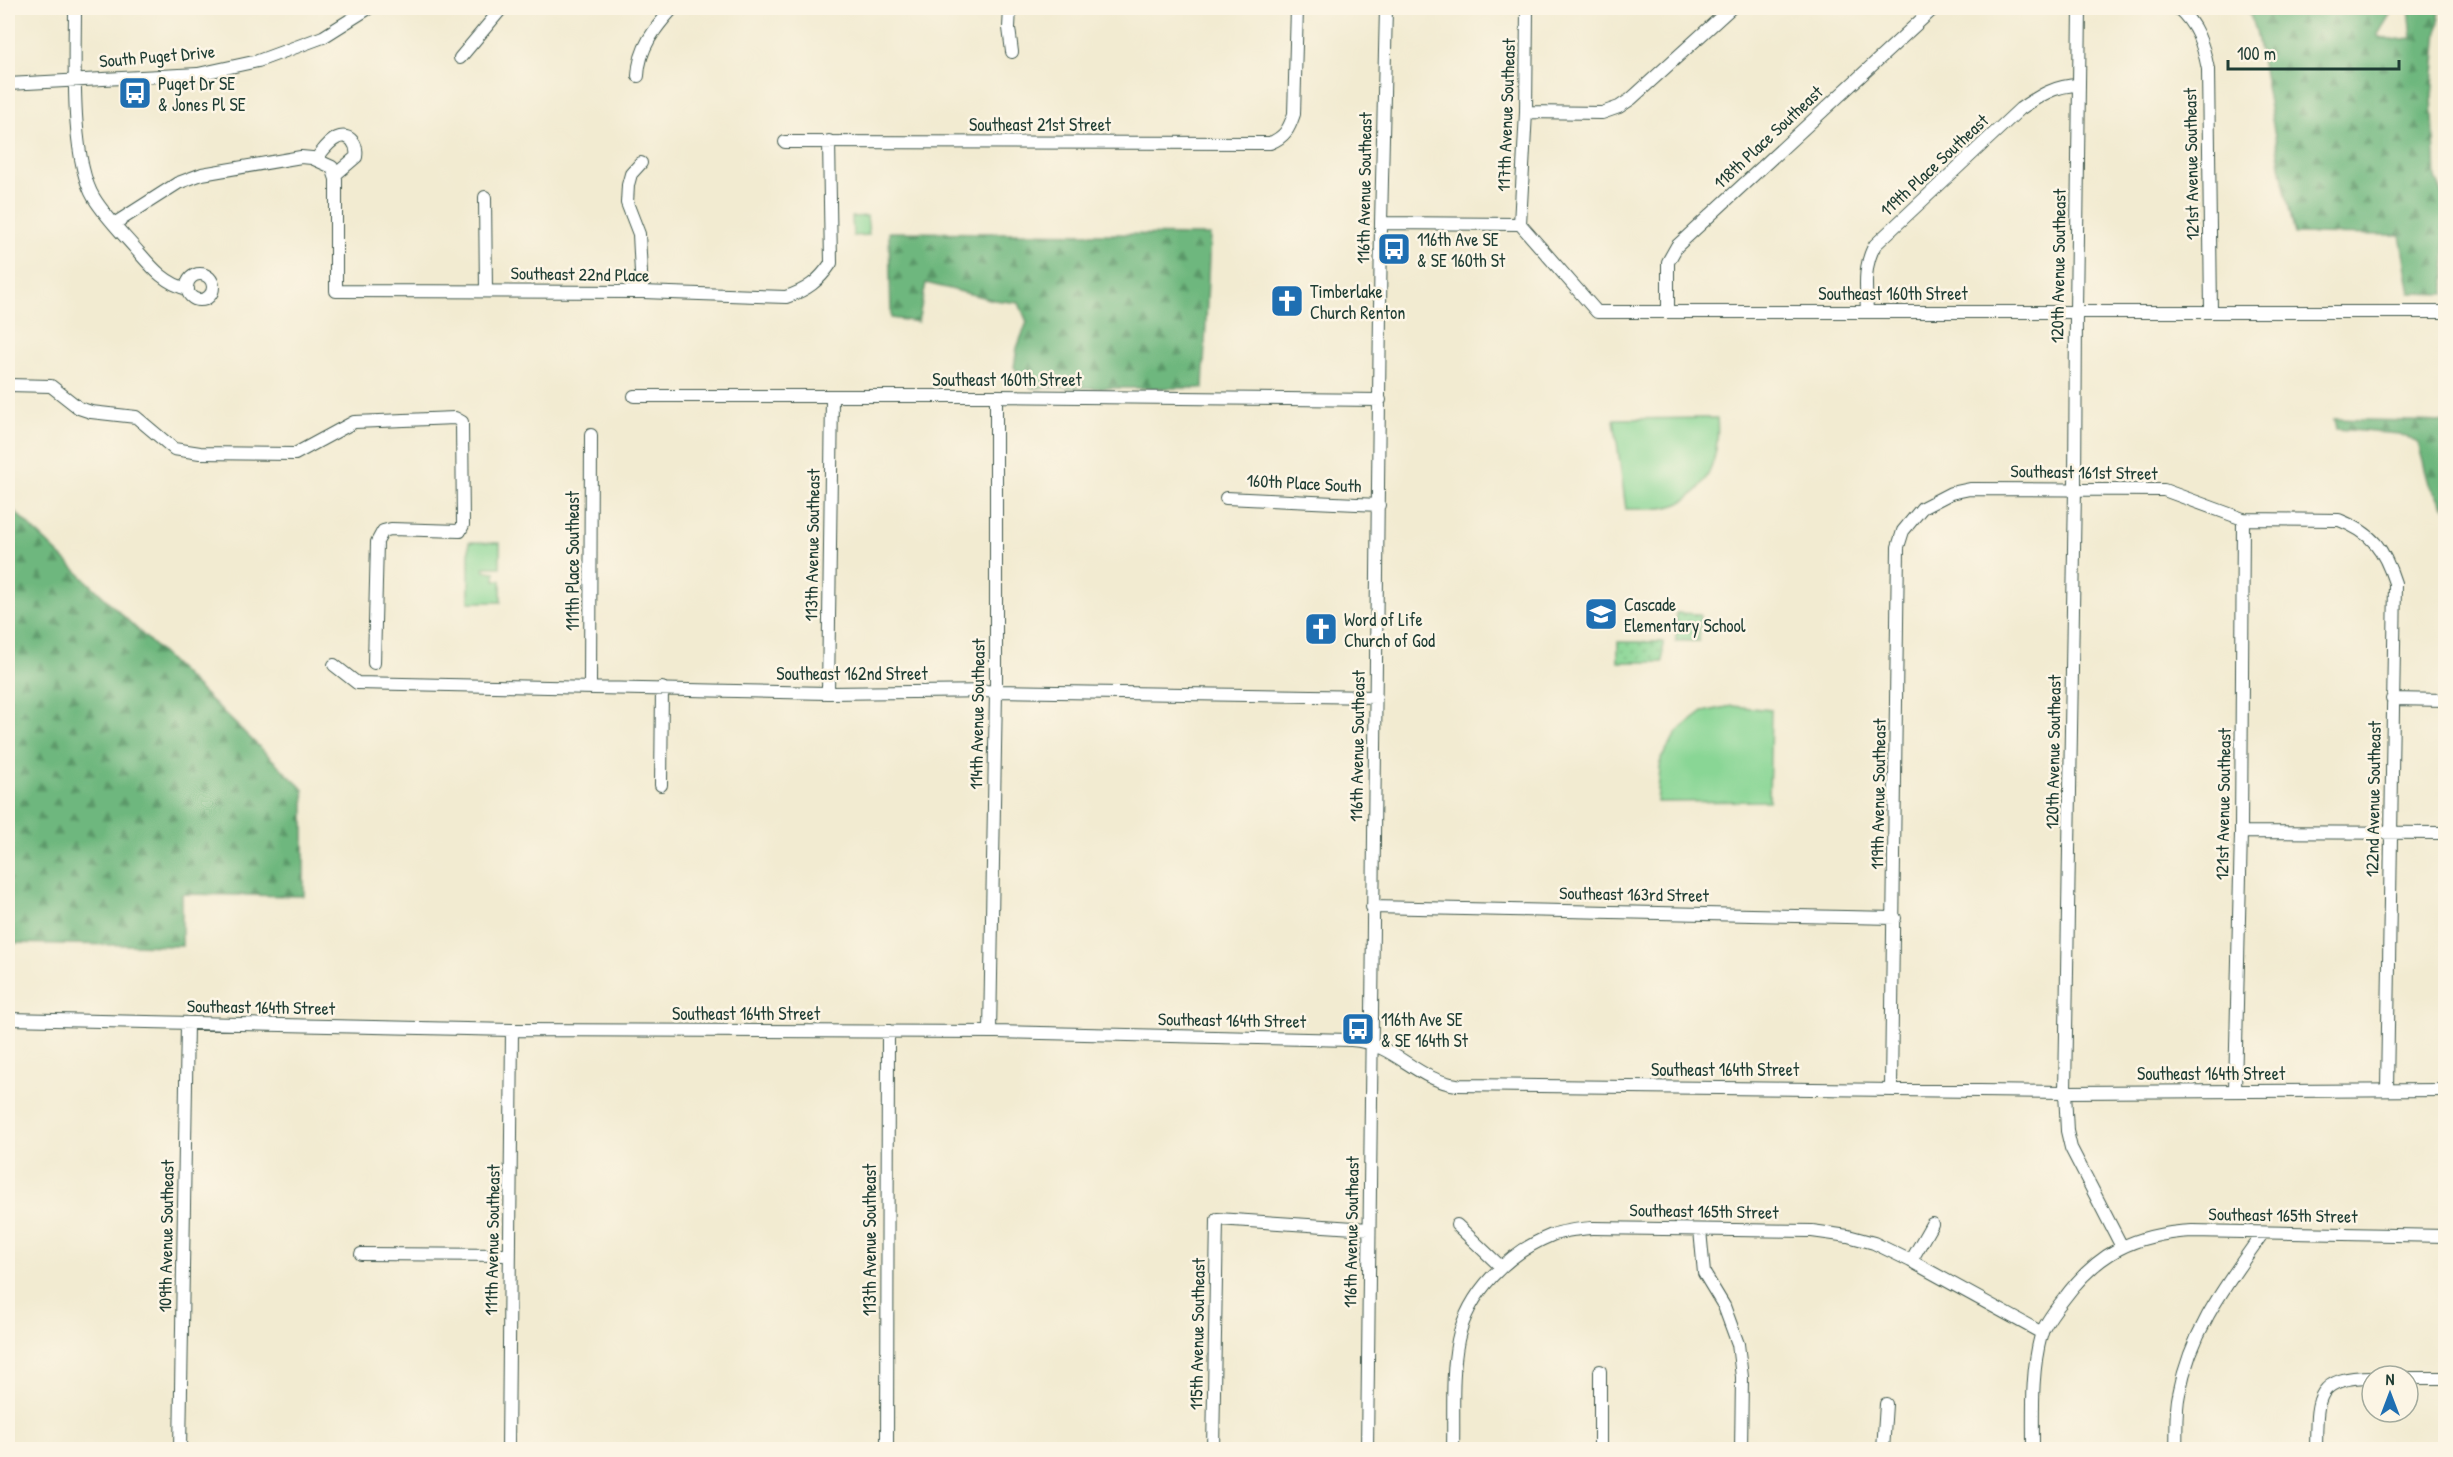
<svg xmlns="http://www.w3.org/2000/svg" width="2453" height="1457" font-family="'Patrick Hand',sans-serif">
<defs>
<pattern id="grass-dots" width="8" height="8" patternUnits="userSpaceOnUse" patternTransform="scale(1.5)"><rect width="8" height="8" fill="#89d695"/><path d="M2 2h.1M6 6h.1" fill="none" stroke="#6faf7a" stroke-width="1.8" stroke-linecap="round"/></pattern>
<pattern id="forest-firs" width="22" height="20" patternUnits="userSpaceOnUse" patternTransform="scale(1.5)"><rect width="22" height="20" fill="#6eb77e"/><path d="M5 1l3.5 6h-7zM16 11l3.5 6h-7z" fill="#5a9668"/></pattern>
</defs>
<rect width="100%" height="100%" fill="#fcf5e5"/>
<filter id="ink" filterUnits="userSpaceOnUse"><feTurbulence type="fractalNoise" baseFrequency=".0167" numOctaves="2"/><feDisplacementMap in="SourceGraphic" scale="12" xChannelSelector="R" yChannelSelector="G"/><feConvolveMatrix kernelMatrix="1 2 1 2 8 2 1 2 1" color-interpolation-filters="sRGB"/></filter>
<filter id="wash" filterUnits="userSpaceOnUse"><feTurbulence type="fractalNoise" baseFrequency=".008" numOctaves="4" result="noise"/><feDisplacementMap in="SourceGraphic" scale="24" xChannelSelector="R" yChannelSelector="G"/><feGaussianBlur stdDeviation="1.35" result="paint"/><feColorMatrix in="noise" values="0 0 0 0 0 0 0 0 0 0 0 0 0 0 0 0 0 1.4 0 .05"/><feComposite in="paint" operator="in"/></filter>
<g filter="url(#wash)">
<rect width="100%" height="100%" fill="#f2ebd1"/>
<path fill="url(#grass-dots)" stroke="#548a64" stroke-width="1.5" d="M1676,613l24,1 -1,27h-23z
M1618,642h45v20h-45z"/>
<path fill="url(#forest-firs)" stroke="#467a59" stroke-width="1.5" d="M2247,8h147l-17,28 13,4 22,-2 -3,-30h31l-8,88 4,83 9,20v95l-35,-1 -10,-58 -105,-1 -12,-53 -27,-151z
M889,232l321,3 -7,153h-171l-18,-21 3,-19 10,-26 -8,-19 -25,-3 -68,-17 -8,39 -27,-4z
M2334,419l111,3v85l-16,-23 -11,-41 -18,-9 -64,-5z
M8,505l296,285v106l-122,-2v52l-174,-3z"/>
<path fill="#89d695" stroke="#548a64" stroke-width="1.5" d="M867,216l2,19 -16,1 -1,-19z
M1717,418c3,33 -6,71 -39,86 -15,6 -36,5 -52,5l-12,-90z
M469,542l31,1v24h-16v4l11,1v8h6v22h-32z
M1732,706l39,4 -2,91 -112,1 4,-43 16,-27 26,-20z"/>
</g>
<g filter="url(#ink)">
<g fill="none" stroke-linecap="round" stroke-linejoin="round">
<g stroke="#3f574c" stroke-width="14">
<path id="minor" d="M75,8c0,47 -5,151 19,190 11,18 27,34 41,50 15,17 29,36 53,41
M1010,8l-1,20 3,24
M2080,8l-4,303 -1,178 -10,603 2,39 4,17 51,99
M2178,8c19,17 25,36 30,61l3,242
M460,58l42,-50
M638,76c1,-28 17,-48 35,-68
M8,84l190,-10 60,-13 65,-24 46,-29
M1526,112l76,1 17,-6 12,-8 100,-91
M785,142l485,1c15,-6 19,-14 24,-29l3,-106
M316,159c6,-7 12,-17 21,-21 13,-6 21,7 19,19l-21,18
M641,163l-10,11 -3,11 -1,18 12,31 3,58
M485,197l1,93
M1381,223l139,1 77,88h849
M114,224l64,-41 24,-9 99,-17 11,1 20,9 4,12v112l306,1 144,5c21,-7 33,-16 45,-34l-2,-122
M1520,224l6,-112 1,-104
M187 287a13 13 0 1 1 26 0a13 13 0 1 1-26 0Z
M1867,311c-1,-23 -4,-45 8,-66l145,-136c19,-13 35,-24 59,-24
M1668,312v-50l9,-16 257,-238
M8,385l43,1 28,22 12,4 45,5 38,32 26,4 95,1 59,-32 101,-4 7,4 1,103 -3,6 -69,-2 -8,2 -6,11 -3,121
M634,396h362l384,4
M1226,498l153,7
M334,665l23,18 471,10 168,-2 380,6
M590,687l1,-252
M828,693l4,-295
M2392,699l54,1
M661,785l1,-97
M2241,832l205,1
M1372,907l523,11
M8,1019l504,11 484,2 355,8c44,3 64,40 106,45l608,7 381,-2
M990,1032l6,-341v-295
M1891,1088l7,-541 5,-16 19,-23 29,-15 19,-4 194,1 79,29 96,1c34,13 45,29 56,63l-8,507
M2235,1090l6,-258 2,-313
M1457,1225l44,42
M1700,1230l4,43 20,33 14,38 4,33 -1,73
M361,1254l149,1
M1911,1261l21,-37
M2408,1378h38
M180,1450l7,-427
M508,1450l4,-420
M887,1450l1,-419
M1213,1450l4,-231 152,10
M1367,1450l14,-1227 5,-215
M1453,1450c1,-36 -2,-75 5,-110 10,-48 50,-87 94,-105 13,-5 28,-6 41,-7l219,3 36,5 26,7 37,18 131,72
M1600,1450v-79
M1883,1450l3,-46
M2033,1450c0,-38 -2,-78 8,-115 4,-12 14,-25 22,-35 34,-47 71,-66 129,-69l254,5
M2176,1450c1,-19 -1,-39 3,-56 12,-64 47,-109 83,-160
M2316,1450c1,-50 -3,-73 56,-73"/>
</g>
<use href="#minor" stroke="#fff" stroke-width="12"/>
</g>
</g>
<defs>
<g id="bus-square" transform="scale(1.725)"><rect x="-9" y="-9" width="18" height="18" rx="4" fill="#1f6fb2" stroke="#fcf5e5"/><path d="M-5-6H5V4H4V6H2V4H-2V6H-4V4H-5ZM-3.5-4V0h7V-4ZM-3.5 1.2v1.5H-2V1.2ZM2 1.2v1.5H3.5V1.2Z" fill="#fff"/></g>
<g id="church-square" transform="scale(1.725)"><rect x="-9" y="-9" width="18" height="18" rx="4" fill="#1f6fb2" stroke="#fcf5e5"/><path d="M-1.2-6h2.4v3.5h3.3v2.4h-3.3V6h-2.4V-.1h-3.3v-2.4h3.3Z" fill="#fff"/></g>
<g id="school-square" transform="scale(1.725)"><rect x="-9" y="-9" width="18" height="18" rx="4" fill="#1f6fb2" stroke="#fcf5e5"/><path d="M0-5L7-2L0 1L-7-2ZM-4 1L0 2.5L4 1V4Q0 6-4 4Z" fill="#fff"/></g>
</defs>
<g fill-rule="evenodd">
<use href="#bus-square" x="135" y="93"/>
<use href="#bus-square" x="1394" y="249"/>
<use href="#church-square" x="1287" y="301"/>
<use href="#school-square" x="1601" y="614"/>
<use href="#church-square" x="1321" y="629"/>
<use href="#bus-square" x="1358" y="1029"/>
</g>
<g text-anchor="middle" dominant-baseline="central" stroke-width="5" stroke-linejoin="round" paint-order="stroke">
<g font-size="18" fill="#1f3d34" stroke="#fcf5e5">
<text transform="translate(157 56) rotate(-5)">South Puget Drive</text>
<text transform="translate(1506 115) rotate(-88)">117th Avenue Southeast</text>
<text x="1040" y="124">Southeast 21st Street</text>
<text transform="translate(1768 137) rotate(-43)">118th Place Southeast</text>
<text transform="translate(2191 164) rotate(-91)">121st Avenue Southeast</text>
<text transform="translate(1934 165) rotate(-43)">119th Place Southeast</text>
<text transform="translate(1364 188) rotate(-89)">116th Avenue Southeast</text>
<text transform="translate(2058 266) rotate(-89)">120th Avenue Southeast</text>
<text transform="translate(580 274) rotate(1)">Southeast 22nd Place</text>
<text x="1893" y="293">Southeast 160th Street</text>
<text x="1007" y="379">Southeast 160th Street</text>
<text transform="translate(2084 472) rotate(1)">Southeast 161st Street</text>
<text transform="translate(1304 483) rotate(3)">160th Place South</text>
<text transform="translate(812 545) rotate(-89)">113th Avenue Southeast</text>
<text transform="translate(572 561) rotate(-90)">111th Place Southeast</text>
<text x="852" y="673">Southeast 162nd Street</text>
<text transform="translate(977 714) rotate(-89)">114th Avenue Southeast</text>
<text transform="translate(1357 746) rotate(-89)">116th Avenue Southeast</text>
<text transform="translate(2053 752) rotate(-89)">120th Avenue Southeast</text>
<text transform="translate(1878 794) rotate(-89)">119th Avenue Southeast</text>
<text transform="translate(2373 799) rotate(-89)">122nd Avenue Southeast</text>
<text transform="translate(2223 804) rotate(-89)">121st Avenue Southeast</text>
<text transform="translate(1634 894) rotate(1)">Southeast 163rd Street</text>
<text transform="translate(261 1007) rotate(1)">Southeast 164th Street</text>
<text x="746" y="1013">Southeast 164th Street</text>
<text transform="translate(1232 1020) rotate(1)">Southeast 164th Street</text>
<text x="1725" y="1069">Southeast 164th Street</text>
<text x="2211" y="1073">Southeast 164th Street</text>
<text transform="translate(1704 1211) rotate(1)">Southeast 165th Street</text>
<text transform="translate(2283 1215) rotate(1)">Southeast 165th Street</text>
<text transform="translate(1351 1232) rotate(-89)">116th Avenue Southeast</text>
<text transform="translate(166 1236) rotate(-89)">109th Avenue Southeast</text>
<text transform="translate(492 1240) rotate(-89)">111th Avenue Southeast</text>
<text transform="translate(869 1240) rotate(-90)">113th Avenue Southeast</text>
<text transform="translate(1197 1334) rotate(-89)">115th Avenue Southeast</text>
</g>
<g font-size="18" fill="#1f3d34" stroke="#fcf5e5" text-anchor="start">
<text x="158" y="83">Puget Dr SE<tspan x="158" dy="21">&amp; Jones Pl SE</tspan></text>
<text x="1417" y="239">116th Ave SE<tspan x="1417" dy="21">&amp; SE 160th St</tspan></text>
<text x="1310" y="291">Timberlake<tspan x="1310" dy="21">Church Renton</tspan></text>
<text x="1624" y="604">Cascade<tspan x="1624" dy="21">Elementary School</tspan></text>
<text x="1344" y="619">Word of Life<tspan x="1344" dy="21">Church of God</tspan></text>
<text x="1381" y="1019">116th Ave SE<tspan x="1381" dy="21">&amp; SE 164th St</tspan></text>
</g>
</g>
<rect width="2453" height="1457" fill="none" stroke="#fcf5e5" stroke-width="30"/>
<g transform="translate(2390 1394)"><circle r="28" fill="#fcf5e5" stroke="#a4ab9e" stroke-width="1.5"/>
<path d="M0-4.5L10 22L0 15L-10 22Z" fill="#1f6fb2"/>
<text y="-9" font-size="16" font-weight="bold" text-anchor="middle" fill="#1f3d34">N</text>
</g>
<path d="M2228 60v9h171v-9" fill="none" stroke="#1f3d34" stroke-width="3"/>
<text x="2237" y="60" font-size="18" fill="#1f3d34" stroke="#fcf5e5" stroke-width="4.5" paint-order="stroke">100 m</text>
</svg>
